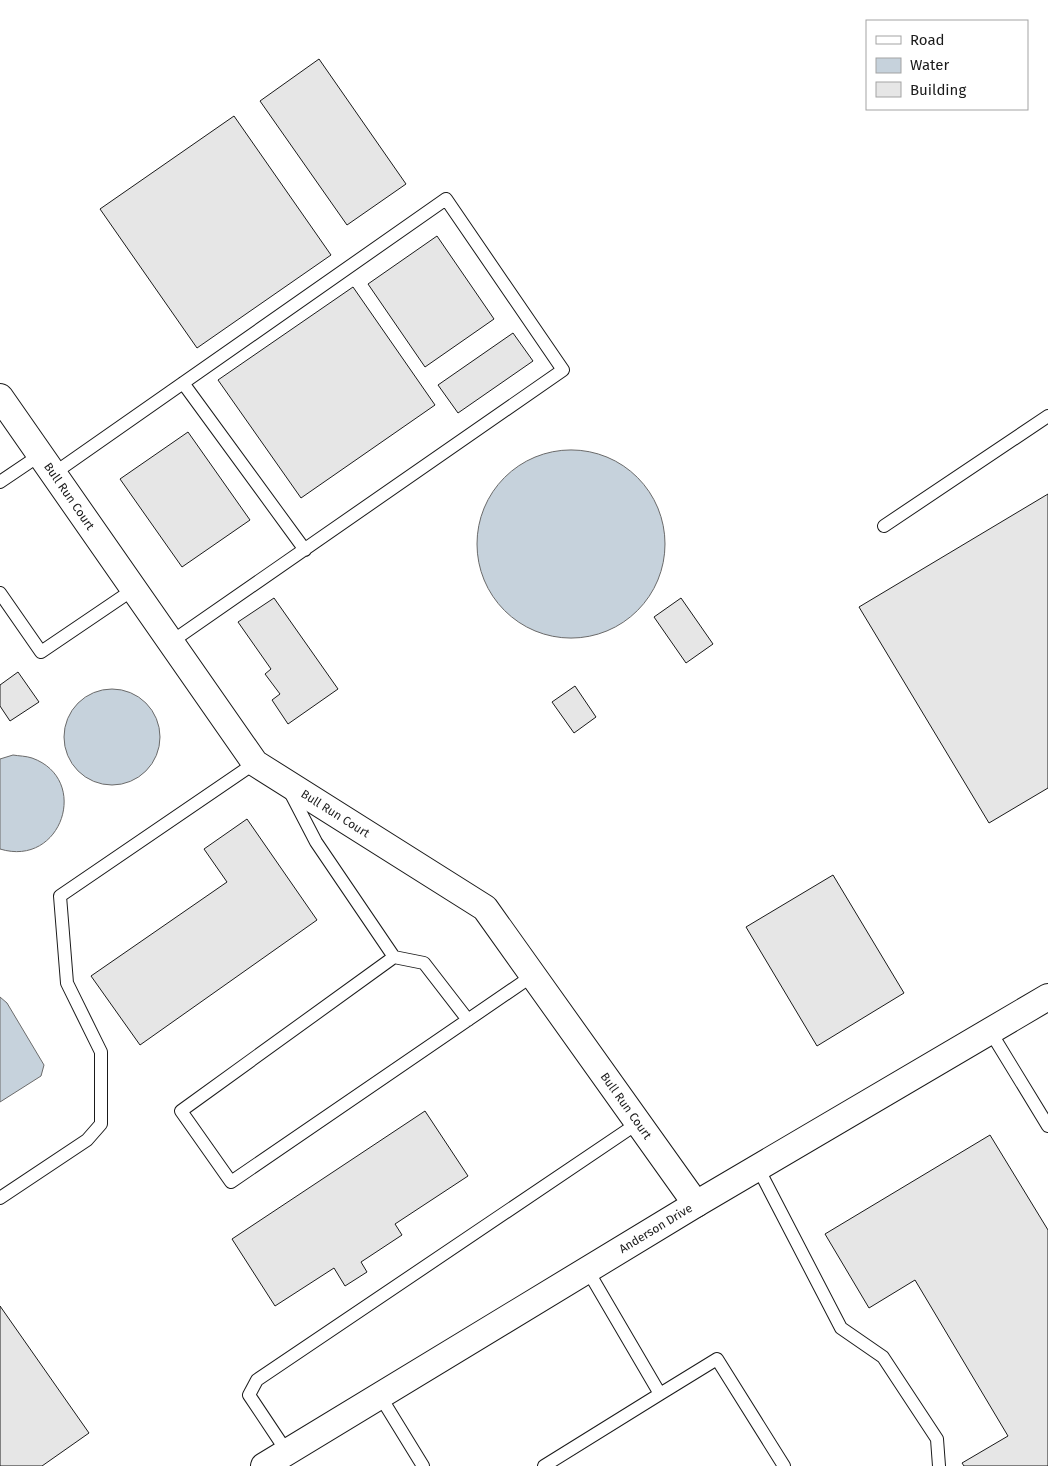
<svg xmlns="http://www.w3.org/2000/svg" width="1048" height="1466" font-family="'Fira Sans',sans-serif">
<rect width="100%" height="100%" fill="#fff"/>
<path fill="#c6d2dc" stroke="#6a6a6a" d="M477 544a94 94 0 1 1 188 0a94 94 0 1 1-188 0Z
M64 737a48 48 0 1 1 96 0a48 48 0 1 1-96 0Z
M13,755c6,1 13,1 19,3 59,21 30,110 -32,91v-90z
M0,997l7,6 37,62 -3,11 -41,26z"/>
<path fill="#e6e6e6" stroke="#1a1a1a" d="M319,59l87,125 -59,41 -87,-124z
M234,116l97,139 -134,93 -97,-139z
M437,236l57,83 -69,48 -57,-83z
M353,287l82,118 -134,93 -83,-118z
M513,333l20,28 -75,52 -20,-28z
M188,432l62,88 -68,47 -62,-88z
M1048,494v294l-59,35 -130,-216z
M274,598l64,91 -50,35 -16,-24 8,-6 -15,-20 6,-5 -33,-47z
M681,598l32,46 -27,19 -32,-46z
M18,672l21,30 -29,19 -10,-15v-21z
M575,686l21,31 -22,16 -22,-31z
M247,819l70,101 -177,125 -49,-69 136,-94 -23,-33z
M833,875l71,118 -87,53 -71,-119z
M425,1111l43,65 -73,48 7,11 -41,27 6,10 -22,14 -11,-18 -59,38 -43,-67z
M990,1135l58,95v236h-84l-2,-3 46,-27 -93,-156 -46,28 -44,-74z
M0,1306l89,127 -47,33h-42z"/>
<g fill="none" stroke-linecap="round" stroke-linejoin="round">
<g stroke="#1a1a1a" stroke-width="14">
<path id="service" d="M183,383l122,167
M53,474l393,-275 117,171 -392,272
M0,482l40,-27
M884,526l164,-110
M0,593l41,59 93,-63
M289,790l27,52 78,115 -213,154 50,71 301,-206
M394,957l30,6 44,57
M990,1031l58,95
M758,1168l83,160 42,29 54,82 2,27
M0,1198l87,-58 14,-16v-72l-34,-69 -7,-87 195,-133
M660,1394l57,-35 67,107
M380,1396l43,70
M287,1452l-38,-57 8,-15 381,-257
M544,1466l116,-72 -72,-123"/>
</g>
<g stroke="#1a1a1a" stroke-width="28">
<g id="minor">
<path id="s1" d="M0,397l255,366 230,145 211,296"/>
<path id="s2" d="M264,1466l432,-262 352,-207"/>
</g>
</g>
<use href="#service" stroke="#fff" stroke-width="12"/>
<use href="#minor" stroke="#fff" stroke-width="26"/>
</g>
<g text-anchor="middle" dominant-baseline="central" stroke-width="4" stroke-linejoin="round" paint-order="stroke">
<g font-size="12" fill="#1a1a1a" stroke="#fff">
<text stroke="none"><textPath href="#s1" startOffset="121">Bull Run Court</textPath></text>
<text stroke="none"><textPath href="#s1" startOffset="541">Bull Run Court</textPath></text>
<text stroke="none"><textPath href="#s1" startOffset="961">Bull Run Court</textPath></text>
<text stroke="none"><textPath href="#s2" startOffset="458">Anderson Drive</textPath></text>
</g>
</g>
<rect x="866" y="20" width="162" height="90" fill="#ffffff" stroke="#a3a3a3"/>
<rect x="876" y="36" width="25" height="8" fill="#ffffff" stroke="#a3a3a3"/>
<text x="910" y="45" font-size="15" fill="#1a1a1a">Road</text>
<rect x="876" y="58" width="25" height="15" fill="#c6d2dc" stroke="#a3a3a3"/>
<text x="910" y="70" font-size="15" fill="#1a1a1a">Water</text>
<rect x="876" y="82" width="25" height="15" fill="#e6e6e6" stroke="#a3a3a3"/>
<text x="910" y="95" font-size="15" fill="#1a1a1a">Building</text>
</svg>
